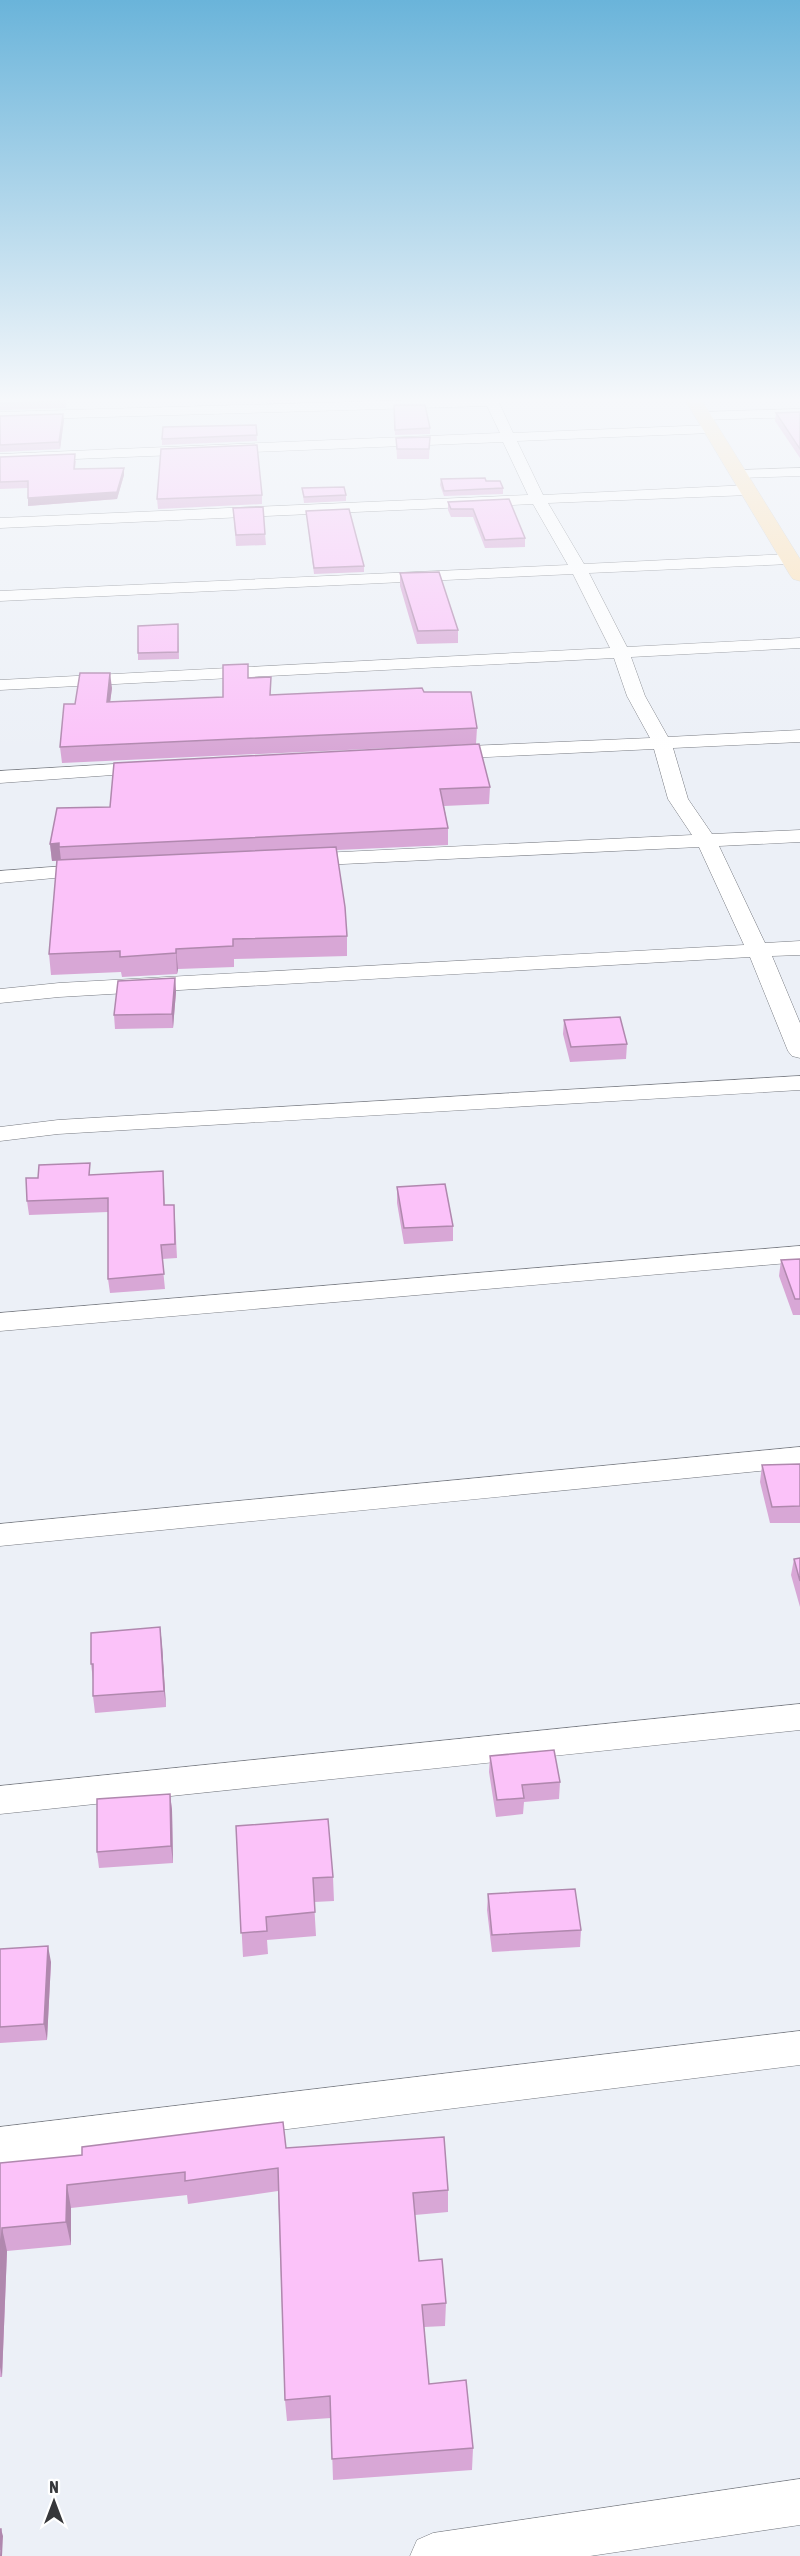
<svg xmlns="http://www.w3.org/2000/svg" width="800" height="2556" font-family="'Asap Condensed',sans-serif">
<rect width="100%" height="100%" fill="#ecf0f7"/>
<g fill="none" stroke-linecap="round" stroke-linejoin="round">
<g stroke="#777a81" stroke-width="1">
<path id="street" d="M482,396h14l17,37 198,-8 7,4 -7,4 -194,8 26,54 206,-10 8,5 -8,5 -201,8 36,61 206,-10 8,5 -8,5 -201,9 38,74 173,-9v10l-169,9 14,39 23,41 132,-7v12l-127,6 15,51 24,35 88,-4v12l-81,4 46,97 35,-2v14l-28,1 28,67v35l-8,-2 -4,-5 -38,-94 -691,40 -59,6v-14l59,-6 685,-38 -45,-98 -398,19 -7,-2 -3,-4 3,-4 7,-2 391,-19 -24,-36 -14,-50 -209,10 -7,-2 -3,-4 3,-4 7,-2 205,-9 -23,-42 -13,-38 -614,32v-10l610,-32 -37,-74 -573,27v-10l568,-26 -35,-61 -533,24v-10l528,-23 -25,-53 -503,20v-8l500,-21 -13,-27 -487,14v-8l483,-14z
M800,409v8l-97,3 -7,-4 7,-4z
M800,468v8l-61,2 -7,-4 7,-4z
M148,762l7,2 3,4 -3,4 -155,11v-12z
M91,864l7,2 3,4 -3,4 -98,9v-12z
M800,1076v14l-742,44 -58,7v-14l58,-7z
M800,1246v16l-800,69v-18z
M800,1447v20l-800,79v-22z
M800,1704v26l-800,84v-28z
M800,2031v34l-800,100v-38z
M800,2479v46l-210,31h-180l7,-16 16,-7z"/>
</g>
<g stroke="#cfcfd0" stroke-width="1">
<path id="primary" d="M683,396h16l101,163v22l-7,-2 -3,-4z"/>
</g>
<use href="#street" fill="#fff" fill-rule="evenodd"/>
<use href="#primary" fill="#fde0b3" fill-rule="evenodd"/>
</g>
<path fill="#d8a7d6" d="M0,396h67l-1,12 -66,2z
M268,396h27v5l-27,1z
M393,396h29v2h-29z
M394,411l36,17v6l-35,1z
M800,412v46l-25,-37 1,-8z
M0,416l64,4 -4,29 -60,3z
M256,425l1,16 -95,4v-6z
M430,437l-1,22h-32l-1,-21z
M0,457l76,4 -1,8 49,6 -7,24 -89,7v-18l-28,1z
M441,479l45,2 17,7v6l-59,2 -4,-11z
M302,488l44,7v6l-42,2z
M262,495v9l-104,5 -1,-10z
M509,499l16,39v9l-40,1 -12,-31h-22l-3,-7v-8z
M233,508l32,26 1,11 -30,1z
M306,511l58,55v6l-50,2z
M400,573l58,57v13l-41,1 -17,-58z
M178,624l1,35 -41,1v-7z
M248,678l23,17 153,-3 53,36 -1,16 -414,19 -2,-16 15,-43 37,-16 -2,14 113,-5z
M114,763l376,24 -1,17 -45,2 4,22v17l-111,5 10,86v20l-113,3v8l-56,2 -1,5 -55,3 -1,-5 -70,3 -2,-21 8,-93h-5l-2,-17 60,-37z
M175,978l1,14 -3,36 -58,1 -1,-14z
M564,1020l63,24 -1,15 -56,3 -7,-28z
M91,1175l73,10 1,20 10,14 2,39 -15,1 3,30 -55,4 -2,-14v-67l-79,3 -2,-14z
M397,1187l56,39v15l-49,3 -7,-41z
M800,1259v56h-7l-14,-39 2,-16z
M800,1464v59h-30l-10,-41 2,-17z
M800,1558v49l-9,-32 3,-16z
M162,1644l4,63 -71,6 -2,-17v-16l-2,-16z
M490,1756l70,26 -1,17 -35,3 -1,12 -27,3 -7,-45z
M170,1794l2,16 1,53 -74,5 -2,-16z
M236,1826l97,51 1,24 -20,1 2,34 -49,4 1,14 -25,3z
M488,1894l93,36 -1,17 -88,5 -5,-42z
M0,1949l51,13 -4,78 -47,3z
M286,2148l162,42v22l-33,3 4,46 27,42 -1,23 -21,1 5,57 44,64 -1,22 -139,10 -2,-62 -44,3 -2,-21 -7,-209 -90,13 -1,-9 -116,13v37l-64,6 -5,126h-2v-214z"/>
<path fill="#b088ae" d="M63,414l1,6 -4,29 -1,-7z
M124,468v7l-7,24 -89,7v-8z
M110,673l2,15 -4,30 -1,-16z
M59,843l2,17 -9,1 -2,-17z
M176,949l2,20 -1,5 -1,-21z
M175,978l1,14 -3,36 -1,-14z
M160,1627l2,17 4,63 -2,-16z
M170,1794l2,16 1,53 -2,-17z
M48,1946l3,16 -4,78 -3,-16z
M67,2185l4,23v37l-5,-23z
M2,2228l5,23 -5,126 -2,-10v-90z
M1,2529l2,7 -1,20h-2z"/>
<path fill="#fbc2f9" stroke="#b088ae" stroke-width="1.5" d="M0,396h66l-1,5 -65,2z
M394,405h31l5,23 -35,2z
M800,412v37l-24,-36z
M63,414l-4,28 -59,3v-29z
M256,425l1,10 -95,4 1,-12z
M430,437l-1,12h-32l-1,-11z
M257,445l5,50 -105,4 4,-50z
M75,454l-1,15 50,-1 -7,24 -89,6v-17l-28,1v-25z
M485,478l1,3h14l3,7 -59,3 -3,-12z
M344,487l2,8 -42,2 -2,-9z
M509,499l16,39 -40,2 -12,-31h-22l-3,-7z
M263,507l2,27 -29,1 -3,-27z
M349,509l15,57 -50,2 -8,-57z
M439,572l19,58 -40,1 -18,-58z
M178,624v28l-40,1v-27z
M248,664v14l23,-1 -1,18 152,-7 2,4h47l6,36 -417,19 4,-43h11l5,-31h30l-3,29 116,-5v-32z
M479,744l11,43 -50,2 8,39 -389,19v-4l-9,1 7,-36 53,-1 4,-44z
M336,847l9,60 2,29 -114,3v7l-57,3v4l-56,4v-6l-71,3 8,-94z
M175,978l-3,36 -58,1 4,-34z
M620,1017l7,27 -56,3 -7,-27z
M90,1163l-1,12 74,-4 1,34h10l1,39 -14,1 3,29 -56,5v-81l-81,3 -1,-23h12l1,-13z
M445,1184l8,42 -49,2 -7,-41z
M800,1259v40h-5l-14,-39z
M800,1464v42l-28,1 -10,-42z
M800,1558v23l-6,-22z
M160,1627l4,64 -71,5v-32h-2v-31z
M554,1750l6,32 -38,3 2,13 -27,2 -7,-44z
M170,1794l1,52 -74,6v-53z
M328,1819l5,58 -20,1 2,34 -49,5 1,14 -26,2 -5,-107z
M575,1889l6,41 -89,5 -4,-41z
M48,1946l-4,78 -44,3v-78z
M283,2122l3,26 158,-11 4,53 -35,3 6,68 23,-2 4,44 -24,2 7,79 37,-4 7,68 -141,11 -2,-63 -45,4 -7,-232 -93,13v-9l-118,13 -1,37 -64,6 -2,49v-114l82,-8v-8z
M0,2529h1l-1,21z"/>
<linearGradient id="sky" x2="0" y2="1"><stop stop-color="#6ab4da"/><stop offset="0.53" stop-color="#f6f8fb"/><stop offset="1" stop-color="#f6f8fb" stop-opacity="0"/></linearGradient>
<rect width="800" height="754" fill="url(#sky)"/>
<g transform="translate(54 2502)" stroke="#ffffff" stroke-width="4.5" paint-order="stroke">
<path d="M0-4.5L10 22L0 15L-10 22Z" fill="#36373a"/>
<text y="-9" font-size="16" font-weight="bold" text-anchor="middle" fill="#36373a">N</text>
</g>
</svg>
